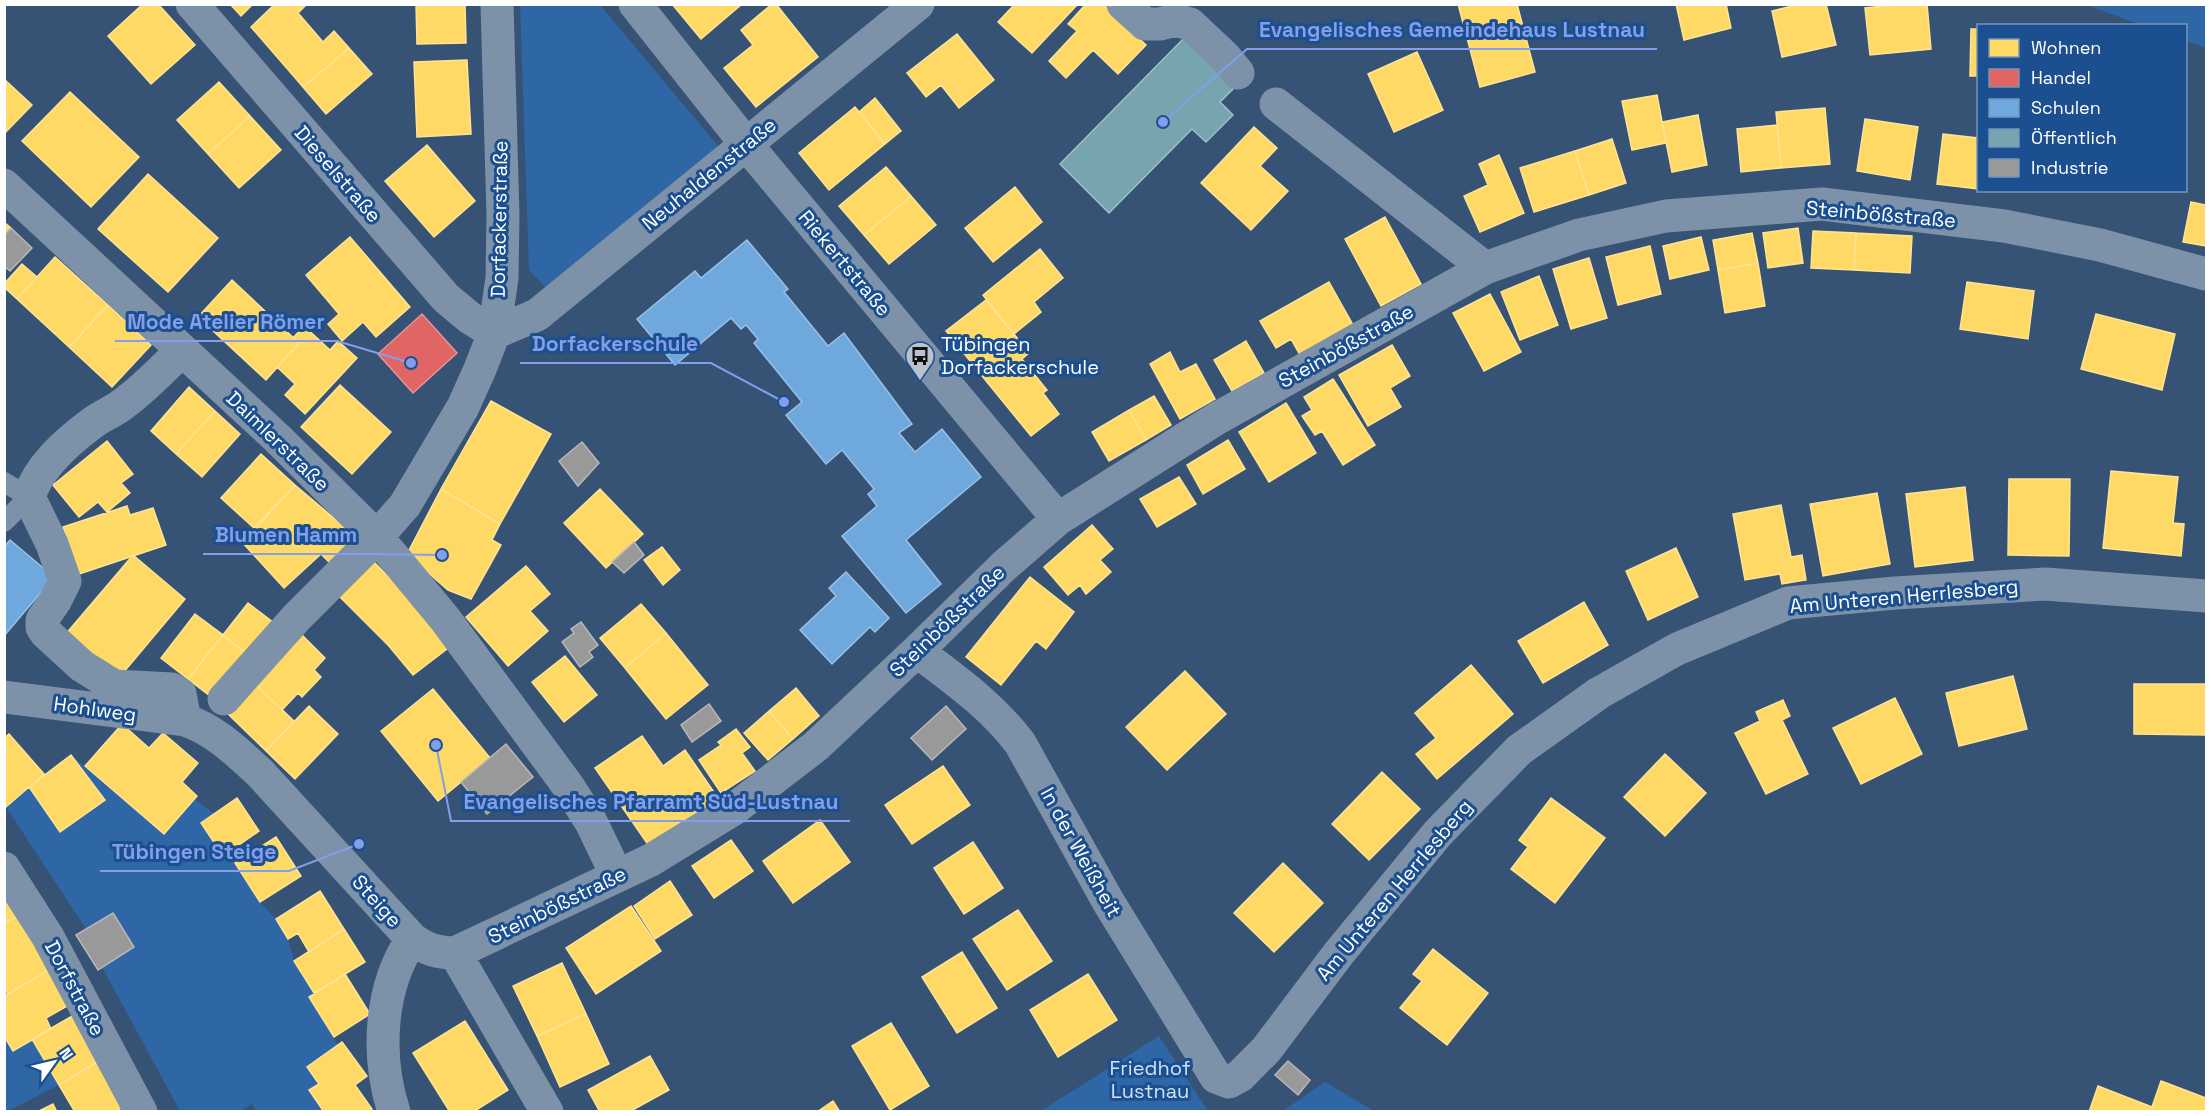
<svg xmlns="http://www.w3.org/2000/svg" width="2211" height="1116" font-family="'Space Grotesk',sans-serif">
<rect width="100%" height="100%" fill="#365274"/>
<path fill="#2f66a5" d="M520,5h80l119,142 -170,144 -20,-21z
M2087,5h119v43l-20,-7v-15l-45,-1z
M71,755l93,79 31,-35 19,15 -13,10 22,32 12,7 25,39 16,17 12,20 6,22 20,32 -5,4 29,48 -19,39 -10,7 15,20h-68l-4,-7 -11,7h-61l-78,-144 32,-21 -21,-33 -27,16 -80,-122 23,-20 31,44 45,-31z
M4,1036l28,3 27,46 -53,27 -2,-1z
M1159,1036l49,75h-167z
M1325,1082l49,29h-91z"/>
<path fill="#ffd966" stroke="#ffe494" stroke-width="1.5" d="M143,4h15l37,41 -44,39 -43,-48z
M230,4h23l-12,12z
M275,4h32l-9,9 25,29 11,-11 15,17 -46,39 -52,-60z
M416,4h49l1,39 -49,1z
M672,4h70l-41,35z
M772,4h4l42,53 -62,50 -32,-39 29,-23 -12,-15z
M1015,4h63l-46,49 -34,-31z
M1086,4h17l43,41 -28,29 -25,-24 -27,28 -17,-17 28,-30 -9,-7z
M1458,4h59l18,68 -55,15z
M1676,4h50l5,24 -47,12z
M1800,4h26l10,41 -54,12 -10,-46z
M1903,4h24l4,45 -61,6 -5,-47z
M1971,29h7v47h-8z
M957,34l37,46 -35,28 -18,-23 -15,12 -19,-24z
M349,48l23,26 -46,40 -23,-27z
M1417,52l26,58 -49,22 -26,-58z
M467,60l4,74 -54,3 -3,-75z
M4,79l28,26 -28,29z
M219,82l31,34 -42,38 -31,-34z
M70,92l69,65 -48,50 -69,-66z
M1657,95l9,48 -34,7 -10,-49z
M875,98l26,33 -16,13 -26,-32z
M855,107l30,37 -56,46 -30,-37z
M1825,108l5,56 -49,4 -5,-56z
M1698,115l9,50 -35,7 -10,-50z
M250,116l31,34 -42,38 -31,-34z
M1865,119l53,8 -8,53 -53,-9z
M1777,125l4,43 -40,4 -4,-43z
M1254,127l23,21 -17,18 28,25 -37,39 -50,-47z
M1943,134l35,4v51l-41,-5z
M1612,139l14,44 -37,12 -14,-44z
M427,145l48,56 -41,36 -49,-56z
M1575,151l14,44 -55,17 -14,-44z
M1499,155l25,58 -44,19 -16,-36 24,-11 -9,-21z
M886,167l25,29 -47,39 -25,-29z
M148,174l70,64 -50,54 -70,-63z
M1015,187l27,35 -49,40 -28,-34z
M911,196l25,29 -47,39 -25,-29z
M2191,202l15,3v41l-23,-4z
M1385,217l36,67 -40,22 -36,-67z
M4,222l7,6 -7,7z
M1798,228l5,35 -35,5 -5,-35z
M1813,231l43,2 -2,37 -43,-2z
M1752,233l6,30 -40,7 -5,-30z
M1856,233l56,3 -2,37 -56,-3z
M350,237l60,70 -34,30 -13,-15 -21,19 -14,-17 11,-10 -33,-39z
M1701,237l8,33 -39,9 -7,-33z
M1650,246l11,48 -43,11 -12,-48z
M1040,249l23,29 -29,24 7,10 -27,22 -31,-39z
M55,257l53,48 -39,42 -52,-48z
M1589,258l18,60 -36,11 -18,-60z
M1758,263l7,43 -40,7 -7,-43z
M22,264l15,13 -20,22 -13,-12v-3z
M1539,276l19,49 -38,15 -19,-48z
M232,280l67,63 -33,37 -68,-63z
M1329,282l24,43 -53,30 -9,-16 -15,9 -16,-27z
M1967,282l67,9 -6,48 -68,-10z
M1490,294l31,58 -37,19 -31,-58z
M986,300l28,34 -40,32 -28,-35z
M108,305l43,40 -39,42 -43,-40z
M2096,314l79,20 -13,56 -81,-21z
M304,326l26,24 8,-9 19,17 -52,56 -20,-19 10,-11 -18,-17 22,-24 -6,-5z
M1014,334l15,19 -7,6 25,31 -4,3 16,21 -28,22 -57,-70z
M1246,341l18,32 -32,18 -18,-31z
M1392,345l18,31 -20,12 11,19 -33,19 -29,-51z
M1170,352l10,20 16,-8 19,35 -35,20 -30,-55z
M1333,379l42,66 -32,20 -21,-34 -7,4 -13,-19 10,-6 -8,-13z
M340,385l51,47 -39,42 -51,-47z
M189,387l26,24 -39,43 -25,-23z
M1154,396l17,29 -25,15 -17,-30z
M491,401l60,33 -51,90 -59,-35z
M1286,403l30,50 -47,29 -30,-50z
M1129,410l17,30 -37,21 -17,-29z
M215,411l25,23 -38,43 -26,-23z
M1228,440l17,29 -42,25 -16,-29z
M107,441l26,33 -12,9 9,10 -23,19 -9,-10 -19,15 -26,-32z
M261,454l34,31 -40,44 -34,-31z
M2111,471l67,6 -5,46 11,1 -3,32 -78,-8z
M1179,477l17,27 -39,23 -17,-28z
M2009,479h61l-1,77 -61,-1z
M295,485l60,51 -25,27 -9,-9 -37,34 -43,-47z
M1965,487l8,73 -58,7 -9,-73z
M441,489l59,35 -8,16 9,5 -30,54 -23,-9 -41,-36z
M600,489l43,45 -37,34 -42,-45z
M1877,493l13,71 -67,12 -13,-72z
M1781,505l10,52 11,-2 4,25 -24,4 -2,-10 -35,6 -12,-66z
M127,506l3,9 23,-7 13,37 -87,29 -16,-47z
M1092,525l21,24 -13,11 11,12 -25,22 -6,-9 -12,10 -24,-28z
M662,547l18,23 -17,15 -19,-25z
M1676,548l22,49 -50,23 -22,-49z
M133,555l52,44 -67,80 -53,-44z
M372,560l48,49 31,37 -38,29 -25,-30 -50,-50z
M526,566l24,28 -20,17 18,20 -40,35 -42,-49z
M1030,577l44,35 -28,37 -10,-8 -35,44 -35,-28z
M1584,602l24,43 -65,38 -25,-42z
M248,603l26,20 -25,33 -26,-21z
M641,604l25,29 -41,35 -25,-30z
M195,614l28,21 -35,44 -27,-21z
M300,633l25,25 -11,12 7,7 -19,20 -4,-4 -16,17 -29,-28z
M666,633l42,52 -42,34 -41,-51z
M223,635l26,21 -35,43 -26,-20z
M565,656l32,39 -33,27 -32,-40z
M1471,665l42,49 -76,65 -21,-25 20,-16 -21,-25z
M1185,671l41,43 -59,56 -41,-43z
M2013,676l14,53 -68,17 -13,-53z
M253,682l41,39 -28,30 -41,-40z
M2134,684h72v51l-72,-1z
M796,688l23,28 -26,23 -24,-28z
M433,689l57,69 -52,43 -57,-70z
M1895,698l27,56 -61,30 -28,-56z
M1783,700l7,16 -8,4 26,54 -42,20 -31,-61 25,-12 -4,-9z
M309,706l29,28 -43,45 -29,-28z
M769,711l24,28 -25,21 -24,-27z
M122,724l27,24 14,-15 35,30 -16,19 15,14 -33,38 -79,-68z
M736,729l14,18 -8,6 13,18 -34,22 -22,-33 22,-15 -3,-3z
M9,734l35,40 -38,33 -2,-3v-66z
M642,736l21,30 22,-16 33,48 -69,48 -54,-78z
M1665,754l41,39 -41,43 -41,-39z
M71,755l34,45 -45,32 -31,-45z
M943,766l27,39 -58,39 -27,-39z
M1382,772l38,37 -51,51 -37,-36z
M237,798l22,33 -36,25 -22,-33z
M1551,798l54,40 -50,65 -44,-34 17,-22 -9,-7z
M820,820l30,42 -57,41 -30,-42z
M276,837l25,39 -41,26 -25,-39z
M731,840l22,31 -39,27 -22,-32z
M973,842l30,46 -39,26 -30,-46z
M1283,863l40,40 -49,49 -40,-39z
M670,881l22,34 -37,24 -21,-33z
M320,891l24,38 -35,23 -11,-19 -10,6 -12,-20z
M4,893l14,23 -14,7z
M631,906l30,45 -65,43 -30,-46z
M1018,910l34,51 -45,29 -34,-51z
M18,916l31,54 -41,24 -4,-7v-64z
M344,929l21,33 -51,31 -20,-32z
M1433,949l55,44 -41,52 -47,-37 22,-27 -9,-7z
M962,952l35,56 -40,25 -35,-56z
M562,963l24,51 -49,22 -24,-50z
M49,970l20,35 -23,13 5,11 -38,22 -9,-15v-40z
M345,974l25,40 -36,23 -25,-40z
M1088,974l29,46 -59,37 -28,-47z
M586,1014l23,50 -49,23 -23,-51z
M74,1015l26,45 -41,25 -27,-46z
M465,1021l43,69 -35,22h-23l-37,-59z
M891,1023l38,63 -39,24 -38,-64z
M342,1042l25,34 -12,9 17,24 -4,3h-44l-15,-22 10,-6 -12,-17z
M650,1056l19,34 -40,22h-29l-12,-22z
M100,1060l25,46 -11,6h-39l-16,-27z
M2161,1081l45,17v14h-117l9,-26 54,21z
M833,1101l7,11h-23z
M53,1104l4,8h-20z"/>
<path fill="#e06666" stroke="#e99494" stroke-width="1.5" d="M422,314l35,39 -44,40 -35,-39z"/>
<path fill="#6fa8dc" stroke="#9ac2e6" stroke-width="1.5" d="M747,240l41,49 -4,3 44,54 16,-13 68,91 -13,9 16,19 27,-23 39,48 -75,63 35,44 -35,29 -64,-77 35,-30 -9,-12 6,-5 -32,-39 -16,14 -40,-49 16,-13 -48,-59 4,-4 -12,-14 -5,4 -10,-11 -56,47 -38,-46 58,-48 6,7z
M10,540l44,37 -50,59v-89z
M846,572l43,46 -14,14 -5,-5 -38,37 -32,-34 36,-34 -7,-8z"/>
<path fill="#76a5af" stroke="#9fc0c7" stroke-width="1.5" d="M1185,37l50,50 -15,15 13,13 -27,27 -14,-13 -83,84 -49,-49z"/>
<path fill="#999" stroke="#b8b8b8" stroke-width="1.5" d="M11,228l21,20 -22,23 -6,-5v-31z
M582,442l17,21 -21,23 -19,-25z
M634,542l10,13 -20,18 -12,-11z
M581,622l17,23 -9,7 4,5 -13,10 -18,-25 12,-9 -3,-4z
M709,704l12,17 -29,21 -11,-17z
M946,706l20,23 -34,31 -21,-22z
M506,744l27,33 -46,37 -26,-32z
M113,913l21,34 -36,23 -22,-35z
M1288,1061l22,19 -12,15 -23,-20z"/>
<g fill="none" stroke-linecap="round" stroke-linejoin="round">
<path stroke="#7d92a8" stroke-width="20" d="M4,482l25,15 -25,25"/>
<path stroke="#7d92a8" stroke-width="33" d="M192,4l254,294 24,20 24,15
M635,4l111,140 312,375
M1123,4l22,20h15l15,-4 15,4 35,33 13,16
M1276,104l209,164
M4,185l273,253 100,99 68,82 123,167 23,36 26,54
M494,333l43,-18 381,-311
M182,350c-19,19 -37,38 -59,54 -10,8 -22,12 -32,20 -24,18 -53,43 -62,73l23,47 13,37 -10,20 -13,19v7l4,6 36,33 32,20 58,3 8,5 5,26
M917,651c38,29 74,54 103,92l89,160 107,174 13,5 11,-6 26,-26 73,-97 99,-120 81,-83 80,-57 78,-44 111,-46 107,-10 150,-9 161,12
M4,697l181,23c30,10 52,32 75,53l152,166c14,10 25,14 43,14l196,-93 83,-51 82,-63 101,-95 87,-85 54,-47 158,-100 269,-151 94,-33 87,-19 156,-12 182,22 96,19 106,29
M224,699l73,-82 80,-80 28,-32 58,-98 17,-38 14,-36 8,-55 1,-62 -6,-212
M4,868l44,69 93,175
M455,953l92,159
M394,1112c-18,-56 -15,-124 18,-173"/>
</g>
<defs>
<g id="bus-pin" transform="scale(1.5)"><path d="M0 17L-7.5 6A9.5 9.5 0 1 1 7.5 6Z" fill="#b9c2ce" stroke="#1b4f8f"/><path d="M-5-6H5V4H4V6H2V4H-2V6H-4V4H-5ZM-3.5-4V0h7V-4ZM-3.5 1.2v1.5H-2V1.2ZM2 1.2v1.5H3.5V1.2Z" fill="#111"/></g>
</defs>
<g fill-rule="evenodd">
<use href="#bus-pin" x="920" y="356"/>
</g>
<g text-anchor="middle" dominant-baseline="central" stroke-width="6" stroke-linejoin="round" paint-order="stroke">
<g font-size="20" fill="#fff" stroke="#1b4f8f">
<text transform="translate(338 174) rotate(49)">Dieselstraße</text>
<text transform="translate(709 174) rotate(-39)">Neuhaldenstraße</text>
<text transform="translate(1881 214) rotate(5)">Steinbößstraße</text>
<text transform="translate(499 219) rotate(-89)">Dorfackerstraße</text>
<text transform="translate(845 263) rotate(50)">Riekertstraße</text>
<text transform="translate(1346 346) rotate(-29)">Steinbößstraße</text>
<text transform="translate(278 441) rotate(44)">Daimlerstraße</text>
<text transform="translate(1904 596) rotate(-5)">Am Unteren Herrlesberg</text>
<text transform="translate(947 621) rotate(-44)">Steinbößstraße</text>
<text transform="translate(95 709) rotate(8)">Hohlweg</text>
<text transform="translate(1081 852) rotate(61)">In der Weißheit</text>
<text transform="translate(1394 890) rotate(-50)">Am Unteren Herrlesberg</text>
<text transform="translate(377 901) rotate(48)">Steige</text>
<text transform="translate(557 905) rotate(-26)">Steinbößstraße</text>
<text transform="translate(75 988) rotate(62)">Dorfstraße</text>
</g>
<g font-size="20" fill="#fff" stroke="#1b4f8f" text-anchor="start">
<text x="941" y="344">Tübingen<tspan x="941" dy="23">Dorfackerschule</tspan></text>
</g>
<g font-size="20" fill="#cfe3fa" stroke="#1b4f8f">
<text x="1150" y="1068">Friedhof<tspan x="1150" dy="23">Lustnau</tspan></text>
</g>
</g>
<path fill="none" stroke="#839eea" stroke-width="2" d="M1163 122L1247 49H1657M411 363L337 341H115M784 402L711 363H520M442 555L369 554H203M436 745L451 821H850M359 844L289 871H100"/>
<g fill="#839eea" stroke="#1b4f8f" stroke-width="2">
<circle cx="1163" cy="122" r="6"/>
<circle cx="411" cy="363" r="6"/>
<circle cx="784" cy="402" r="6"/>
<circle cx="442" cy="555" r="6"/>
<circle cx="436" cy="745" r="6"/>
<circle cx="359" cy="844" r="6"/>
</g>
<g font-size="21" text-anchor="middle" font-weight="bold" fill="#839eea" stroke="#1b4f8f" stroke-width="6" stroke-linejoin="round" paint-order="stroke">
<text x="1452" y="37">Evangelisches Gemeindehaus Lustnau</text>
<text x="226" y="329">Mode Atelier Römer</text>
<text x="615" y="351">Dorfackerschule</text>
<text x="286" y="542">Blumen Hamm</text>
<text x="651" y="809">Evangelisches Pfarramt Süd-Lustnau</text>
<text x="194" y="859">Tübingen Steige</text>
</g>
<rect width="2211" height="1116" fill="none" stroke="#ffffff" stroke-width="12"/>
<rect x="1977" y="24" width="210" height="168" fill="#1b4f8f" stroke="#7695bc" stroke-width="1.5"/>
<rect x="1989" y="39" width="30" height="18" fill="#ffd966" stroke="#7695bc" stroke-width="1.5"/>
<text x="2031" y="54" font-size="18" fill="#ffffff">Wohnen</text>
<rect x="1989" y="69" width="30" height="18" fill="#e06666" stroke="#7695bc" stroke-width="1.5"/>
<text x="2031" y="84" font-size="18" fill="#ffffff">Handel</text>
<rect x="1989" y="99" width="30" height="18" fill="#6fa8dc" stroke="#7695bc" stroke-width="1.5"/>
<text x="2031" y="114" font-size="18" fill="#ffffff">Schulen</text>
<rect x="1989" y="129" width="30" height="18" fill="#76a5af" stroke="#7695bc" stroke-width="1.5"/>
<text x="2031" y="144" font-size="18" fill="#ffffff">Öffentlich</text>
<rect x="1989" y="159" width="30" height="18" fill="#999999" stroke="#7695bc" stroke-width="1.5"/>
<text x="2031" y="174" font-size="18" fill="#ffffff">Industrie</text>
<g transform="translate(54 1062) rotate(56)" stroke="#1b4f8f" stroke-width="4.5" paint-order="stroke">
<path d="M0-4.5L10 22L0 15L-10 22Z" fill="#ffffff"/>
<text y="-9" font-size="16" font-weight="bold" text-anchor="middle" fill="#ffffff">N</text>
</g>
</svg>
